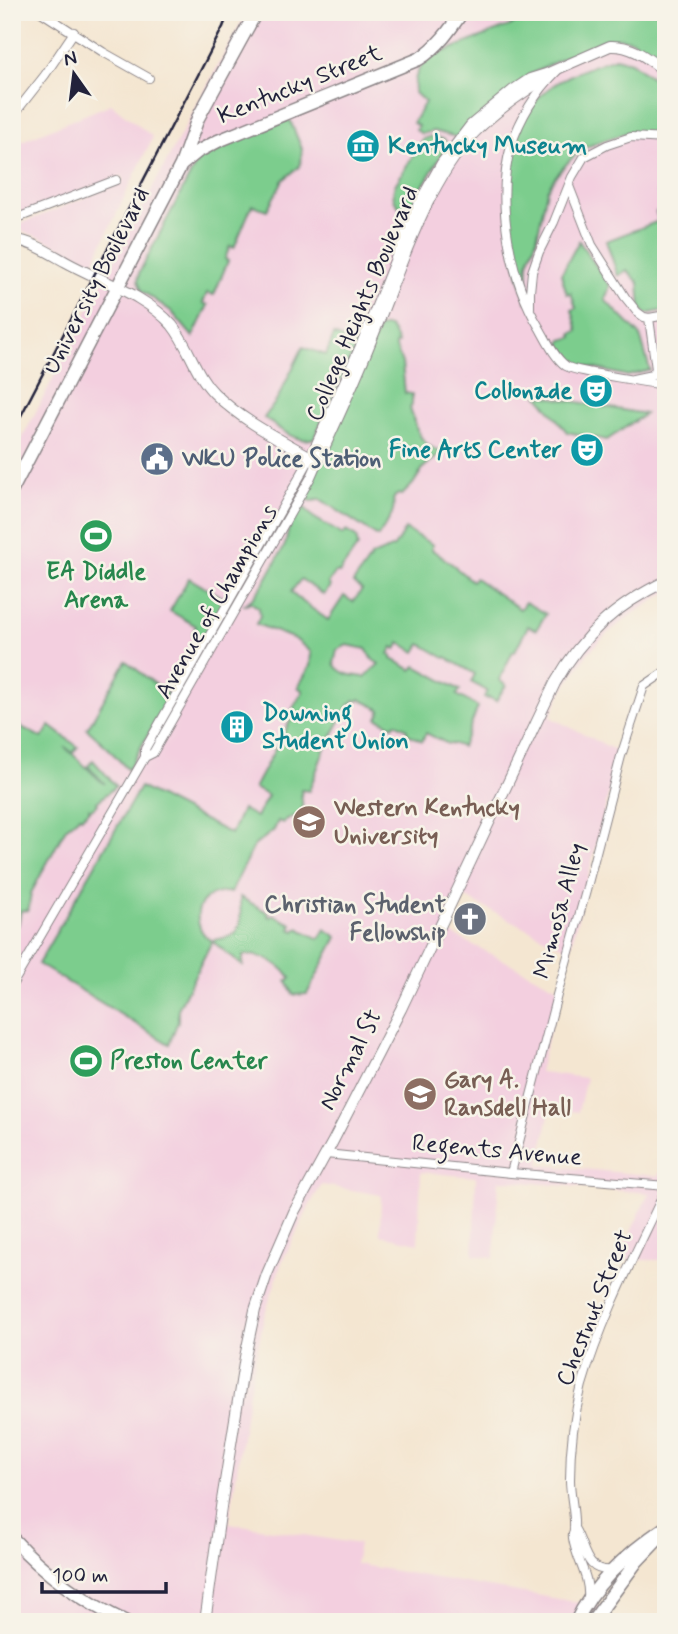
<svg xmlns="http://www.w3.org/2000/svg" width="678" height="1634" font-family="Mynerve,sans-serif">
<rect width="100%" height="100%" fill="#f7f3e8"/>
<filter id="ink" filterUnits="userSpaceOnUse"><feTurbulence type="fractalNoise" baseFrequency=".0143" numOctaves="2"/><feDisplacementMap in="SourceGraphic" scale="14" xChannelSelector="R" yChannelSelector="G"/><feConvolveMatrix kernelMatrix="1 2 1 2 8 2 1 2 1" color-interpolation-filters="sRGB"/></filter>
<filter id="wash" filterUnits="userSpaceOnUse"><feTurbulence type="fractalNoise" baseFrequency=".00686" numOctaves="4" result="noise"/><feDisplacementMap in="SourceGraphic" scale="28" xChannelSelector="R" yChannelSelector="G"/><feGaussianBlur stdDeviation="1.57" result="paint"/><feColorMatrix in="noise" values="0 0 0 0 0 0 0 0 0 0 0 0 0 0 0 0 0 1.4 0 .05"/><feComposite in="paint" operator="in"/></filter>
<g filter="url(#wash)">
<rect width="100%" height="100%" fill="#f4e6d1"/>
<path fill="#f3cfdf" d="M247,12h419v581l-35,22 -22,17 -21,21 -25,37 -13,27 69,35 -49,198 -106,-53 -16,35 112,57 -21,83 47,6 -8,34 -28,-3 -11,56 119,11 8,-18v102h-48l31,-67 -150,-13 -5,78 -21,-3 3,-78 -55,-5 -3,71 -38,-8 1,-40 -59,-10 -9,14 -31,63 -18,55 -15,74 -20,132 130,21 -4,20 255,44 -10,14h-588v-1164l112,-217z
M111,104l42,33 -60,126 -52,-25 -19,-7 -3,-4 1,-3 99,-40 4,-5 -1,-3 -106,39h-3l-1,-70z"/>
<path fill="#7ccd8d" stroke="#4f7864" stroke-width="2" fill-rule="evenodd" d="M544,12h122v51l-34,-23 -14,-2 -12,1 -45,20 -30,15 -75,63 -23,-6 -11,3 -6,-4 2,-4 -5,-3 12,-21 -10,-9c-2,-20 5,-29 21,-38z
M615,58l16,4 35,26v47l-40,-2 -27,9 -15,6 -14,12 -15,17 -8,13 -10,48 -9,25 -1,40c-7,-24 -15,-48 -17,-73 -5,-46 -2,-109 37,-140 20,-16 45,-24 68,-32z
M286,119l4,1 12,29 -1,13 -2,5 -16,13 -16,30 -15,-5 -18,43 -4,-2 -5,13 3,2 -14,34 -7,-2 -4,10 5,2 -15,32 -22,-26 -29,-20 -4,-10 1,-8 59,-113 9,-7z
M432,136l13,4 2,6 -39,65h-4c-10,-8 -13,-14 -9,-26l28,-46z
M666,191v119l-20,4 -5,-5 -2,-26 -12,-13 -9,6 -12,-35 53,-20 -3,-9 7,-3 -5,-17z
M579,241l31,45 -5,14 35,35 10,35 -22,6 -57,-13 -12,-15 3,-8 11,-3 -1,-4 6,-2 -6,-21 4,-2 -5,-15 -4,1 -6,-20z
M382,327h7l4,5 5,11 -3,2 7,18 3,30 7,1v11l-2,3c6,20 10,39 33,44l-19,15 -11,17 -11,11 -3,-1 -4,2 -2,4c4,12 -8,25 -15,37l-58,-38c-7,3 -12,3 -16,-4l75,-167z
M334,335l23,10 -43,93c-16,7 -37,-11 -50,-20l13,-18 26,-53 23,8z
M538,395l107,19 -38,26 -40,-8z
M299,506l7,3 7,8 30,18 3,-4 10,6 2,9 -19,27 -3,-1 -8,11 2,3 -6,9 -23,-16 -10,13 5,5 32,23 16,-24 9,6 9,-12 -9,-7 19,-27 22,-9 11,-18 28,16 -2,4 25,18v1l16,13 3,-3 45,31 5,-7 21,12 -10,16 -8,-4 -13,25h-2l-14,29 7,5 -10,16 -8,-4 -1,2 -3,-2 3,-6 -16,-9 4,-8 -25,-14v-1l-4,-2 -1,1 -24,-14 -5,8 -16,-9 -4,6 -3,-2 -4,7 3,2v3l20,11 4,-4 44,24 -3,5 21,12 -16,40 -8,-3h-6l-22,-11 -4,8 -16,-8 1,-4 -12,-6 -2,3 -16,-8 4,-8 -21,-11 -2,2 -4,-1 -2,4 -2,-1 -25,45 -16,43 -8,-1 2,23 -18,7 -1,3 -6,-2 -4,9 -20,16 -23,46c-4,0 -8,0 -12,1 -26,4 -28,36 -7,48 6,-3 10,-2 16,-4 17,-5 12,-26 12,-40l29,16 -1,3 3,1 2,-2 19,9 -2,5 5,2 3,-3 21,11 6,-10 12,8 -30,57 -14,1 -6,-14 4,-3c-13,-16 -28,-24 -48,-23v11l-31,-25 -34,68v12l-9,23 -131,-80 102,-177 91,47 11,-25 14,8 12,-21 -14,-8 40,-74 -3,-2 12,-21 -5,-4 12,-21 1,-14 -16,-13 -39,-15 4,-8 -1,-8 -9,-6 -7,3 10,-7 11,-15 21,-38 4,-18 8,-20zM347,645l19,4 7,11 6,4 -14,13c-14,-2 -22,-1 -31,-13l3,-14z
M189,578l37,22 -24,41 -9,-7 3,-8 -26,-15z
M126,661l44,35 -42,74 -20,-22 -21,-19z
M12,722l30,16 8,-12 28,21 -5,6 -8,-6 38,36h1l-16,-17 5,-6 23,26 -19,16 1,2 -8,6 -1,-1v2l-7,6 -2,-1 -14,12 -35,65 -3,18 -7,-1 -3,15 -6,-1z"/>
</g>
<g filter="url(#ink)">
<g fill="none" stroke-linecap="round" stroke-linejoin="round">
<g stroke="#8b8486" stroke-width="10">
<path id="minor" d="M41,12l62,40 46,26
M558,70c-21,21 -38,48 -47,76 -16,55 -1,133 28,181 7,12 15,30 27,39 7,4 18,5 26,7 25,4 49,9 74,12
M12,117l33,-42 29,-43
M569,186l23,59 33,52 12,15 7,5 5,1 17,-3
M12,220l104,-40
M530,308v-16l2,-20 7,-20 15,-30 18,-45 12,-20 23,-12 24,-8 35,2
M633,379l19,-4 4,-6 -7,-51
M145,757l8,-4 158,-276 7,-16
M12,985l133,-228v-8l166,-292
M326,1154l185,19 155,13
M511,1173l46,-178 29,-104 35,-135 23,-70 22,-15
M574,1528c12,18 9,45 39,42
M588,1599c2,-24 -12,-39 -15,-61 -1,-9 1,-2 1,-11 1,-14 -4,-32 -4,-47 0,-32 4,-65 12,-95 20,-68 54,-132 84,-196"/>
</g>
<g stroke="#8b8486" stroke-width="12">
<path id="tertiary" d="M12,239c21,3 36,13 54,23 34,19 80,33 106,63 17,21 23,49 42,68 29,29 69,48 104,68 22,-47 43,-94 62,-143 24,-61 49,-137 94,-185 20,-21 44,-37 68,-53l4,-6
M311,457l50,-111 54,-135 27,-48 29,-38 41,-34 18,-12 16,-5 64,-28c23,-1 38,13 56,26
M205,1622l17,-122 23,-143 10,-47 12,-36 27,-62 38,-69 69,-134 154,-326c28,-49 60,-77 111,-102"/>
</g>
<g stroke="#8b8486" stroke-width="15">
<path id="primary" d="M181,165l16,-13 21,-11 201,-82c19,-12 31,-29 43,-47
M12,490l169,-325 17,-47 58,-106
M12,1538c32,35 72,64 114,84
M576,1622c18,-39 54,-71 90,-95
M592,1622l45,-61 20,-21"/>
</g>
<use href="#minor" stroke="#fff" stroke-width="8"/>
<use href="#tertiary" stroke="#fff" stroke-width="10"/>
<use href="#primary" stroke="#fff" stroke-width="12"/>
<path stroke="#22223b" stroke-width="2.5" d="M12,433l211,-406 6,-15"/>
</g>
</g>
<defs>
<g id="museum-disc" transform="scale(1.75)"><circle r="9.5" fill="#0f9aa8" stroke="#f7f3e8"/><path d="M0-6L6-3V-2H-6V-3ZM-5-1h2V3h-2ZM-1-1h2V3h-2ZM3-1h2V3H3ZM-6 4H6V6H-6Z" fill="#fff"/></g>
<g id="theatre-disc" transform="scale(1.75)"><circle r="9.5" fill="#0f9aa8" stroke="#f7f3e8"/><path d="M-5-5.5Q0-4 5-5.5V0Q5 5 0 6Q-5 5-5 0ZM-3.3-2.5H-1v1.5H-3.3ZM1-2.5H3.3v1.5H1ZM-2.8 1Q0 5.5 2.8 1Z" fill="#fff"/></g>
<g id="civic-disc" transform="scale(1.75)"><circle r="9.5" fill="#5c6f8a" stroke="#f7f3e8"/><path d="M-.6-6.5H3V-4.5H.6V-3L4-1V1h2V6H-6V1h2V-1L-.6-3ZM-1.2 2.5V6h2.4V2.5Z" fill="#fff"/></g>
<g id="stadium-disc" transform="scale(1.75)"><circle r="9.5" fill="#2e9e5b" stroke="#f7f3e8"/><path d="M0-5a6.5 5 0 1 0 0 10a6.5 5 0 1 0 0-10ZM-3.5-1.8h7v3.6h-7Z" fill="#fff"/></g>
<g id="building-disc" transform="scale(1.75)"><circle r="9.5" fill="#0f9aa8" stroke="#f7f3e8"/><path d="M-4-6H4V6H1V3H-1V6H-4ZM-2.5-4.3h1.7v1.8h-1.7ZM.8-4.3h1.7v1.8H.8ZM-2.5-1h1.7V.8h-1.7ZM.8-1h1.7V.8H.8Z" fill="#fff"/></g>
<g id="university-disc" transform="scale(1.75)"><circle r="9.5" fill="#8d6e63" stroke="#f7f3e8"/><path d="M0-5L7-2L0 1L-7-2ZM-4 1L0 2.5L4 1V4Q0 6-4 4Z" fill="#fff"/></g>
<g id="church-disc" transform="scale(1.75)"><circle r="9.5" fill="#6b7280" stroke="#f7f3e8"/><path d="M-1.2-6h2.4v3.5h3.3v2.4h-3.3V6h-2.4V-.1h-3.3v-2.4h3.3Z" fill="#fff"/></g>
</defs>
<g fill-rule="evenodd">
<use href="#museum-disc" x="363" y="146"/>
<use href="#theatre-disc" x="596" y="391"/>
<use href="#theatre-disc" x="587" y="450"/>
<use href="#civic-disc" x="157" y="459"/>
<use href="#stadium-disc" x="96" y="536"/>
<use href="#building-disc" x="237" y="727"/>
<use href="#university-disc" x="309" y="822"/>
<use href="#church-disc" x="470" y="919"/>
<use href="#stadium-disc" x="86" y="1061"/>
<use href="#university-disc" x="420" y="1094"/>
</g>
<g text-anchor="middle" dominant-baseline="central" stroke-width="5" stroke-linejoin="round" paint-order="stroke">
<g font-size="24" fill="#22223b" stroke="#f7f3e8">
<text transform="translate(300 85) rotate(-22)">Kentucky Street</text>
<text transform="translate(97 281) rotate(-63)">University Boulevard</text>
<text transform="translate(363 304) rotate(-67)">College Heights Boulevard</text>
<text transform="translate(217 602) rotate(-60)">Avenue of Champions</text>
<text transform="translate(560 911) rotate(-75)">Mimosa Alley</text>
<text transform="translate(351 1060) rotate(-63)">Normal St</text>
<text transform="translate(497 1151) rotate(5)">Regents Avenue</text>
<text transform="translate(595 1308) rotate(-68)">Chestnut Street</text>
</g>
<g font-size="24" font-weight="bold" fill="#0d838f" stroke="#f7f3e8" text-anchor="start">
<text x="388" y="146">Kentucky Museum</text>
<text x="572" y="391" text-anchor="end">Collonade</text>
<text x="562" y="450" text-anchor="end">Fine Arts Center</text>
<text x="262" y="713">Downing<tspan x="262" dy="28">Student Union</tspan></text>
</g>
<g font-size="24" font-weight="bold" fill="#4e5e75" stroke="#f7f3e8" text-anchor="start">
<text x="182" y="459">WKU Police Station</text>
</g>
<g font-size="24" font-weight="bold" fill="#27864d" stroke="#f7f3e8">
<text x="96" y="572">EA Diddle<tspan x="96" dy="28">Arena</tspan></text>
<text x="110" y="1061" text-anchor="start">Preston Center</text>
</g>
<g font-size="24" font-weight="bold" fill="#785e54" stroke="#f7f3e8" text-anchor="start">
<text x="334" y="808">Western Kentucky<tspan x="334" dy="28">University</tspan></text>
<text x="444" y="1080">Gary A.<tspan x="444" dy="28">Ransdell Hall</tspan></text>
</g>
<g font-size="24" font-weight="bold" fill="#5b616d" stroke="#f7f3e8" text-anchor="end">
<text x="446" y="905">Christian Student<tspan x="446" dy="28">Fellowship</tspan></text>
</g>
</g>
<rect width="678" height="1634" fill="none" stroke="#f7f3e8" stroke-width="42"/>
<g transform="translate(74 74) rotate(346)" stroke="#f7f3e8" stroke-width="5" paint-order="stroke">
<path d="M0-5L12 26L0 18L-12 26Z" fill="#22223b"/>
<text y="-10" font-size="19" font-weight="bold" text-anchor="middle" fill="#22223b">N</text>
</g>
<path d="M42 1582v10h124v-10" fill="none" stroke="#22223b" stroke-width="3.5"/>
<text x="52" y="1582" font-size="21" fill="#22223b" stroke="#f7f3e8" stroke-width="5" paint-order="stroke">100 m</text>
</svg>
